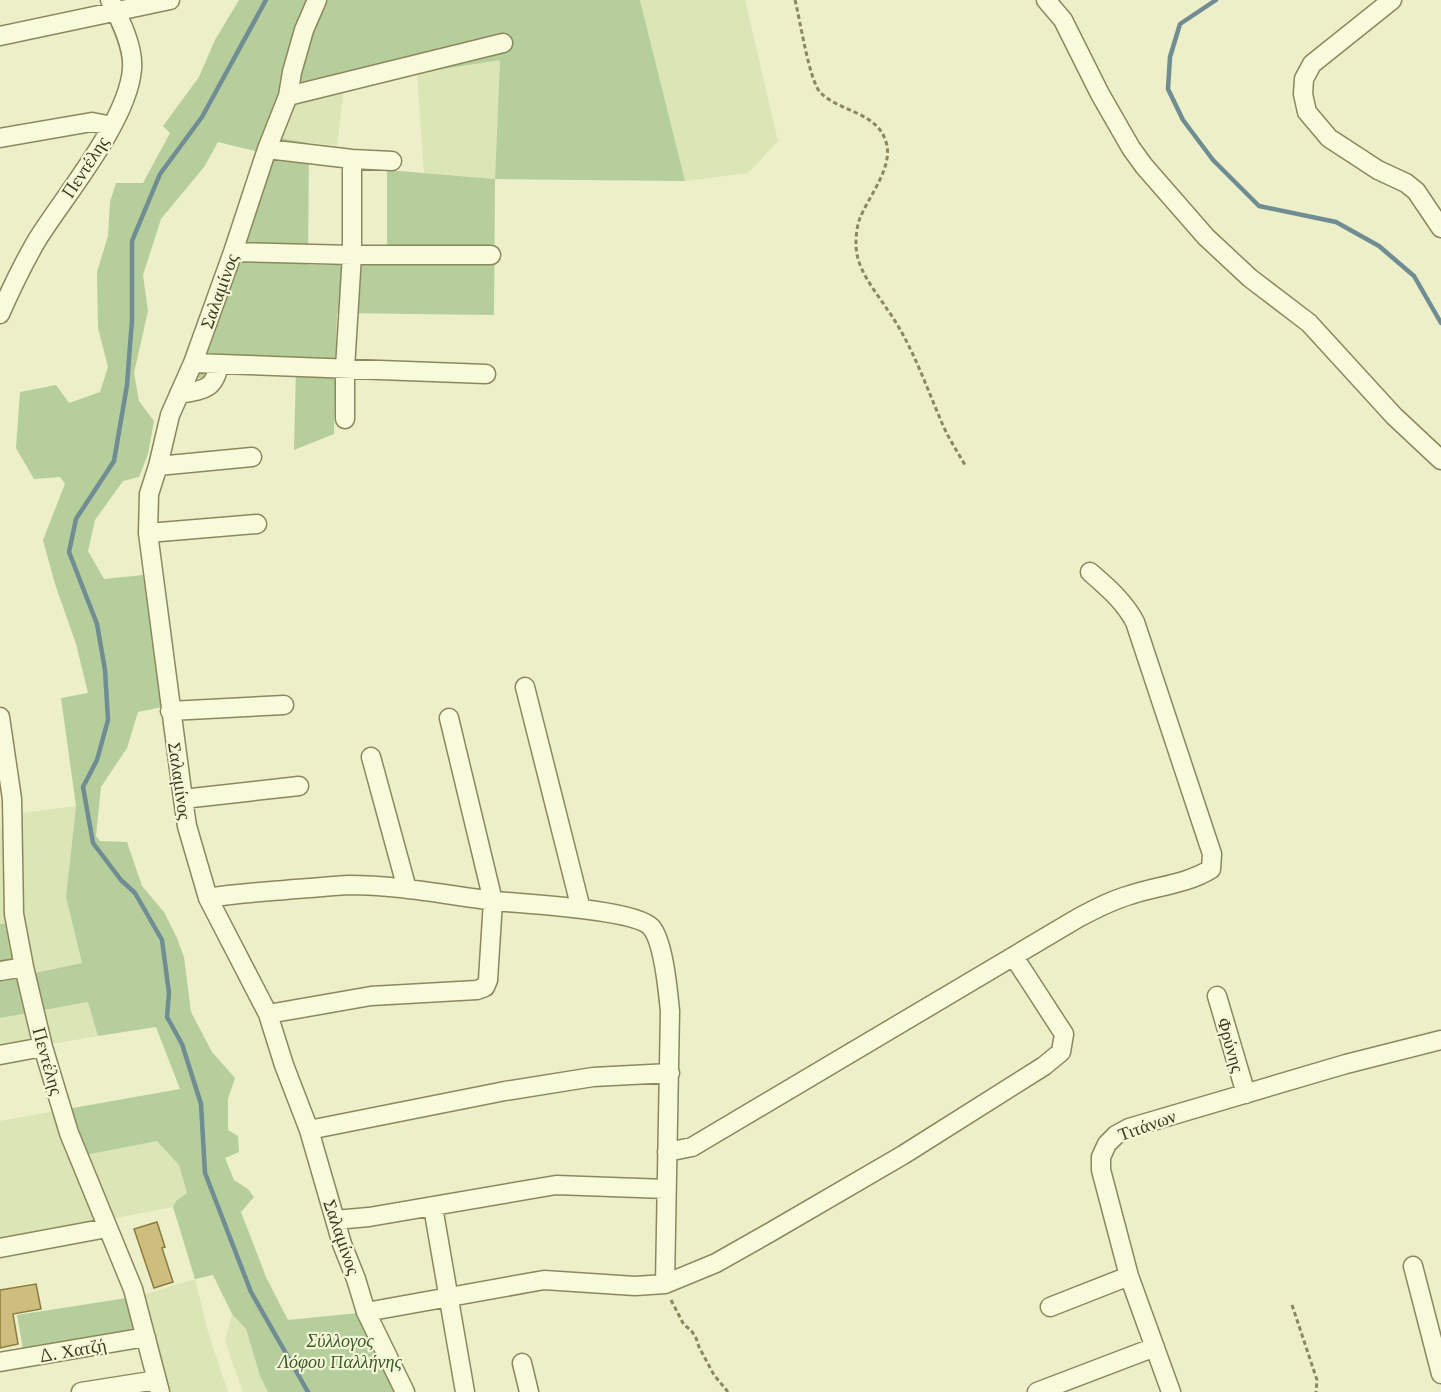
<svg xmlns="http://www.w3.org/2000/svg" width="1441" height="1392" font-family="Lora,serif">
<rect width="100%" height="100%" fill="#ecefc8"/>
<path fill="#dbe5b5" d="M640,0h105l33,141 -30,32 -63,8z
M500,59l-5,120 -71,-6 -7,-100z
M344,88l-7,58 -59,-7 22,-41z
M76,806l-10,91 16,66 -61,13 -13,-53 -8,1v-96l7,-1v-12z
M89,1002l9,34 -98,17v-35z
M56,1111l18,45 83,-15 22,24 8,28 -11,8 -3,6 -173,33v-119z
M195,1279l13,53 20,60h-60l-28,-96z
M232,1314l14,15 14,47 8,16h-25l-18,-51z"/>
<path fill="#b5ce9b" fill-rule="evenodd" d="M239,0h401l45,181 -190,-2 -1,136 -157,-2 -3,121 -40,16 2,-83h-33l-76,13 80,-226 -49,-12 -14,25 -43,52 -18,56 5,36 -14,62 5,28 15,20 -6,33 -9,23 -16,4 -28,39 -7,31 16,28 39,-4 19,132 -24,5 -11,36 -26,39 -5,49 4,5 27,1 15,44 22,26 13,26 7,19 7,55 21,40 23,26 -7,21v31l10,6 1,16 -14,6 9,22 14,9 6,8 -13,15 25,65 22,43 71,-7 37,79h-128l-8,-16 -14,-47 -14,-15 -19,-39 -18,4 -22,-72 3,-6 11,-8 -8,-28 -22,-24 -83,16 -18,-46 124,-22 -24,-62 -58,9 -10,-34 -88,16v-94l8,-1 13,53 61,-13 -16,-66 10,-91 -15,-108 27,-5 -12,-49 -21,-60 -12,-44 22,-56 -5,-7 -26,2 -18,-31 4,-56 36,-7 13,18 31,-11 8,-25 -10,-39 -1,-56 11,-36 2,-34 6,-19h27l27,-50 -7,-7 36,-49 16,-37zM500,60l-5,119 -108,-9v94l-79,1 1,-122 -31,-5 22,-40 117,-25z
M140,1296l8,31 -125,22 -6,-34z"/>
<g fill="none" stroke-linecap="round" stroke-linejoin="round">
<path stroke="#6f8d92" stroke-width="4.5" d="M266,0l-64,117 -42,57 -28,67v79l-5,65 -13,76 -38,58 -7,33 28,72 8,46 3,50 -11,40 -14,27 10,56 28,37 14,13 27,47 7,53 -2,24 15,27 19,60 4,69 46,119 57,100
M1216,0l-36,24 -10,33 -2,32 15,31 30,40 46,46 77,16 43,24 35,30 27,47"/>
</g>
<path fill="#cebe7d" stroke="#8c7b41" stroke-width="1.5" d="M157,1222l8,25 -3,1 11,34 -19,6 -20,-59z
M36,1284l5,25 -28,5 5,30 -18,4v-58z"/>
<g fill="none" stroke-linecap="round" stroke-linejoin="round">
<g stroke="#8c885c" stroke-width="21">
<path id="minor" d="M317,0l-13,30 -12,42 -4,24 -21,53 -34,103 -40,111 -23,52 -12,51 -9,28 -1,39 35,266 4,27 21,72 60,116 16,51 25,65 33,114 14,35 10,33 39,80
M1046,0l17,20 37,74 31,54 13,18 62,71 44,41 59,45 85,93 47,44
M1392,0l-80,64 -8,15 -1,15 4,18 22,26 49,32 28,13 10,8 25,37
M0,36l170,-36
M288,96l215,-53
M0,138l92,-16 20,4
M267,149l85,10 40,2
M233,252l119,3h139
M0,314c11,-25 23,-50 37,-74 28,-45 91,-119 95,-171 2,-22 -12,-50 -22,-69
M193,363l293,11
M179,394c24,-4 36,-4 40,-30
M345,419v-51l7,-113v-96
M158,466l94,-9
M148,533l109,-9
M525,687l56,222
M170,711l114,-6
M0,717l12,82 2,115 10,53 19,80 26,86 64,156 27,103
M371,757l36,132
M183,799l116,-13
M208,898c29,-5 58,-6 87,-9 18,-1 36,-3 54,-4 49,0 97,10 146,16 29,3 139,8 156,26 13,15 17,65 19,84l-5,273
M0,971l24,-4
M1217,996l29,98
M268,1014l103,-18 106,-6 8,-3 3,-7 5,-79 -44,-183
M0,1055l43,-8
M309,1130l196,-39 88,-14 77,-4
M667,1152l25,-5 386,-229c17,-9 34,-18 52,-23 27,-9 57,-11 81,-26l1,-15 -77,-232c-11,-21 -28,-35 -45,-50
M433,1207l32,185
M335,1220l34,-3 187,-32 110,4
M0,1248l107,-20
M1413,1266l28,108
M1050,1307l79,-31
M366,1312l178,-32 91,6 30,-2 51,-21 53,-30 134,-78 141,-89 17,-14 3,-18 -50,-77
M0,1362l146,-25
M522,1363l7,29
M81,1392l76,-12
M1037,1392l118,-45
M1171,1392l-42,-116 -28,-106v-13l6,-13 9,-9 13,-7 217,-64 95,-24"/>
</g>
<path stroke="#8c885c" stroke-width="3" stroke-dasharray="4.5 3" stroke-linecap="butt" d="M795,0c5,19 14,80 25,92 18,20 57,19 66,50 8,24 -17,54 -26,76 -3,7 -4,18 -4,26 0,25 18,45 31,65 25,35 38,75 55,114 6,15 16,29 24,44
M671,1300l13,25 7,5 5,8 3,9 15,28 14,17
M1292,1305l25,75 -1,12"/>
<use href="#minor" stroke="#f7fadb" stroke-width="18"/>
</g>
<g text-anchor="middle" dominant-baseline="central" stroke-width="4.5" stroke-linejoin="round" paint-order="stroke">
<g font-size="18" fill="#3c3820" stroke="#f4f7d7">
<text transform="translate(85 167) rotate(-57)">Πεντέλης</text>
<text transform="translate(219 291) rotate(-70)">Σαλαμίνος</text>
<text transform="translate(180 781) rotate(82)">Σαλαμίνος</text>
<text transform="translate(1231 1045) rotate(74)">Φρύνης</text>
<text transform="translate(48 1061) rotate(74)">Πεντέλης</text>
<text transform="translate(1147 1125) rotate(-20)">Τιτάνων</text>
<text transform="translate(342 1237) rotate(71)">Σαλαμίνος</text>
<text transform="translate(73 1350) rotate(-10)">Δ. Χατζή</text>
</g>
<g font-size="18" font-style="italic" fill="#395926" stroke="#f4f7d7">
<text x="340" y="1340">Σύλλογος<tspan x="340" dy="21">Λόφου Παλλήνης</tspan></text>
</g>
</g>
</svg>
